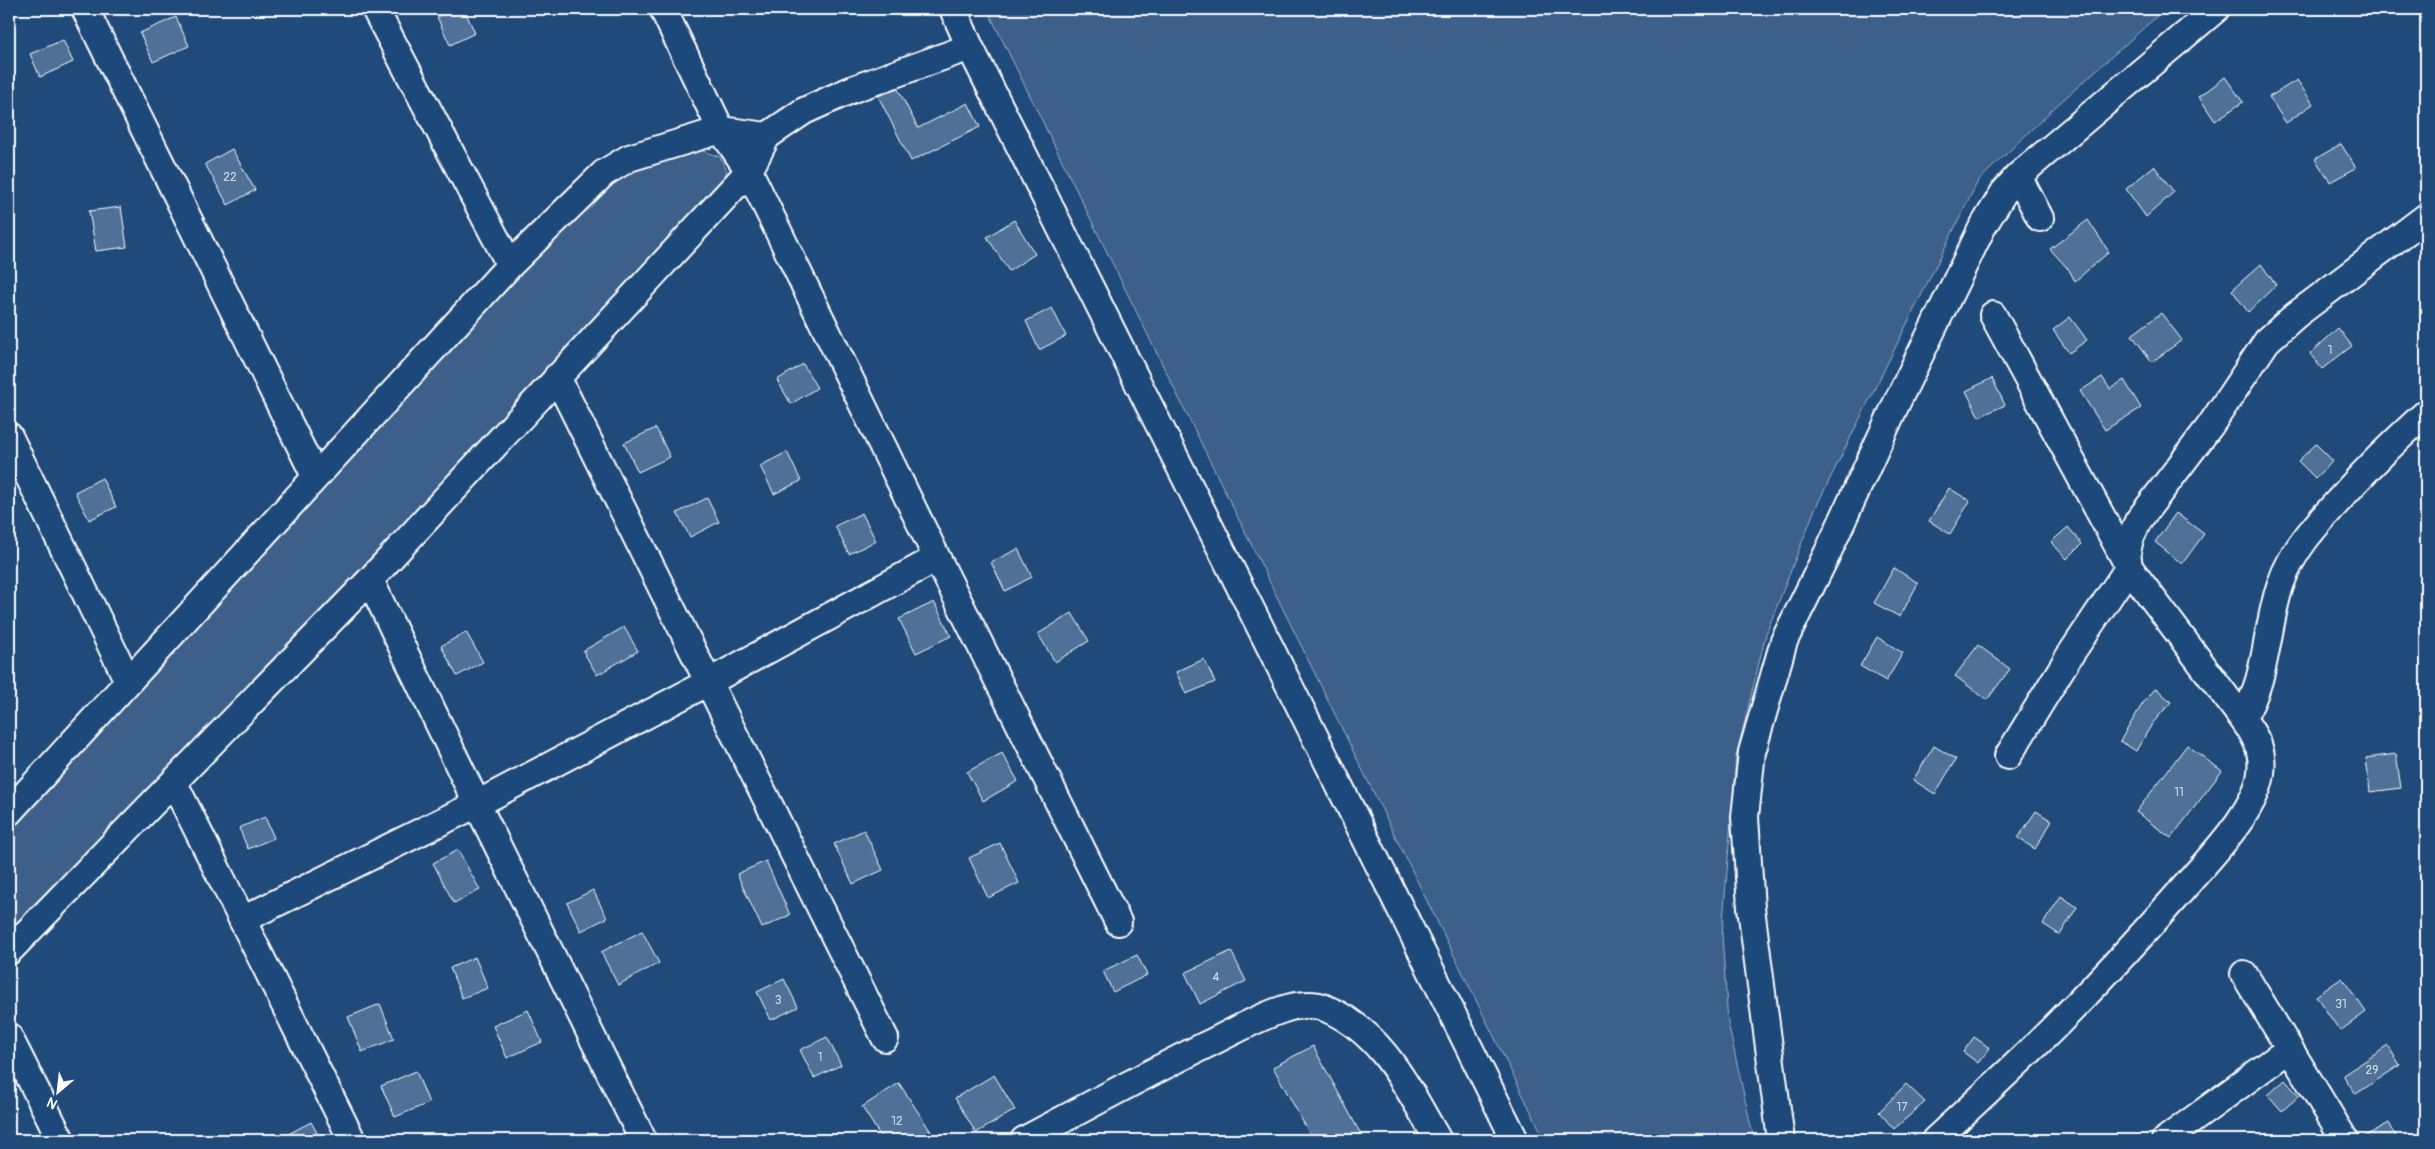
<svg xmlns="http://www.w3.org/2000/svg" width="2435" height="1149" font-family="Pangolin,sans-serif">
<rect width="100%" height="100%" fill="#1f4a7a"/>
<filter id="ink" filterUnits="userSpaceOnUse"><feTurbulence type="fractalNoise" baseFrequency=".02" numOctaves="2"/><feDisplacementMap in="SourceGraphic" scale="10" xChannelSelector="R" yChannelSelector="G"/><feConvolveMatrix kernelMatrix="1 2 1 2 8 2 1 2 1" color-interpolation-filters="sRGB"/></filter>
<g filter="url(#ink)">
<path fill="#3c618b" stroke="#9eb0c5" d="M987,9h1178l-110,98 -77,74 -163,328 -49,125 -30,123 -14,177 6,89 26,117h-209z
M703,151l17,6 7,14 -8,18 -710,752v-122l580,-624 53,-32z"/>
<path fill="#507197" stroke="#fff" d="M454,9h10l11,24 -25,12 -13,-28z
M176,17l13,29 -36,16 -13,-29z
M63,40l10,22 -33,15 -10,-23z
M2225,77l18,25 -28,19 -16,-24z
M2297,80l16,24 -27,19 -17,-26z
M898,89l20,39 50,-25 12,24 -69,34 -33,-65z
M2341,144l15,24 -26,14 -15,-23z
M232,149l23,41 -27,15 -23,-41z
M2154,166l20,26 -28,25 -20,-28z
M121,207l6,40 -31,4 -7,-40z
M1014,220l21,34 -26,17 -22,-34z
M2088,220l21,32 -34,29 -6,-11 -19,-21z
M2261,264l15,21 -28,27 -16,-22z
M1052,308l14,28 -27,14 -13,-29z
M2161,313l21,27 -30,22 -20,-27z
M2070,317l17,23 -18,13 -16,-23z
M2338,328l14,18 -30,23 -12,-15z
M803,364l14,24 -26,16 -14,-24z
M2102,377l8,12 14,-9 17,28 -36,22 -25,-39z
M1992,378l13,27 -26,12 -13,-26z
M656,428l14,29 -32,15 -14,-29z
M2316,444l17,17 -18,17 -17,-17z
M787,452l14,29 -27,13 -14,-28z
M102,478l14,29 -27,13 -14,-28z
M1949,488l21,13 -20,33 -21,-13z
M707,498l12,24 -29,15 -13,-24z
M862,513l14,28 -27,13 -14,-28z
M2176,513l28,21 -22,30 -27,-22z
M2068,527l14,17 -15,15 -16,-17z
M1018,549l14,28 -27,14 -14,-29z
M1894,568l24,15 -18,34 -26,-14z
M934,602l17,34 -35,17 -17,-34z
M1072,613l17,28 -34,21 -17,-28z
M624,627l14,24 -41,24 -14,-24z
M466,632l17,30 -26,14 -16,-30z
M1877,637l26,16 -17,28 -26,-15z
M1978,645l32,24 -23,31 -32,-24z
M1204,659l11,23 -29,12 -10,-22z
M2156,688l15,14 -19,22 -16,27 -16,-10 23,-38z
M2187,745l35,26 -51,67 -35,-26z
M1934,746l22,13 -21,35 -22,-14z
M1002,753l16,28 -35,20 -16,-29z
M2396,754l5,34 -31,4 -4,-34z
M2036,811l16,10 -17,28 -17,-11z
M265,817l9,21 -26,11 -9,-21z
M864,830l19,40 -30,14 -19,-40z
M1000,843l19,40 -31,15 -19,-40z
M458,850l22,40 -26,13 -21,-40z
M766,861l24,54 -28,13 -25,-54z
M593,890l14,28 -26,13 -14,-28z
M2061,896l16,11 -17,28 -17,-11z
M642,931l17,32 -41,22 -17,-33z
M1231,951l15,30 -46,23 -15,-31z
M1137,955l10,20 -34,17 -10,-21z
M475,957l13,31 -26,10 -12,-30z
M2342,978l24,34 -26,19 -24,-35z
M784,979l14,28 -27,13 -14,-28z
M380,1004l14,35 -32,13 -14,-35z
M528,1010l14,32 -35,16 -14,-32z
M827,1037l14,28 -27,13 -14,-28z
M1974,1037l16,11 -12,15 -15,-11z
M1313,1046l51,94h-51l-40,-73z
M2388,1046l12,19 -44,29 -13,-19z
M416,1071l13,32 -34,14 -14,-31z
M994,1075l21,35 -39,23 -21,-35z
M2285,1080l14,16 -17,15 -14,-16z
M899,1083l34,52 -9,5h-41l-21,-33z
M1906,1084l19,18 -31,27 -15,-17z
M311,1122l10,18h-44z
M2389,1123l9,17h-38v-1z"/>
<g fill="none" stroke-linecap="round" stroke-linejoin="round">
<g stroke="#fff" stroke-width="30">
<path id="minor" d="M85,9l230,467
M375,9l135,256
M663,9l58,121 28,41 188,387 181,364
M953,9l17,38 370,740 175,353
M2018,176l22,42
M1993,315l136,252 113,151
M557,377l328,661
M9,436l119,245
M370,580l107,224 166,336
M2008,756l60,-98 61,-91 -2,-15 3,-13 8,-18 72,-95 57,-85 29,-26 130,-98
M174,783l178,357
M9,812l501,-547 94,-92 25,-15 92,-28 46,6
M242,920l235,-116 232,-122 228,-124
M9,951l361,-371 379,-409 18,-35 37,-25 49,-22 117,-42
M2244,974l101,166
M9,1037l52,103
M1024,1140c61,-32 122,-66 184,-96 25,-12 50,-27 76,-35 11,-4 30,-6 41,-1 58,24 83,81 113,132
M1781,1140l-30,-232 -6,-91 7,-65 32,-111 43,-87 71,-154 84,-172 22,-36 14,-16 198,-167
M1935,1140c31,-29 63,-58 94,-88 56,-54 109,-112 160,-170 24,-28 68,-73 72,-109 3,-24 -6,-37 -19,-55 25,-35 24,-93 39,-135 12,-34 35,-58 59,-84 27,-31 56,-59 86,-86
M2165,1140l123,-90"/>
</g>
<use href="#minor" stroke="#1f4a7a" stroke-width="26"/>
</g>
</g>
<g text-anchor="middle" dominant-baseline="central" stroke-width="4" stroke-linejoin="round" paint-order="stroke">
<g font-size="12" fill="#d3dce5">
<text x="230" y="177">22</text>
<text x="2330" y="350">1</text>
<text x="2179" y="792">11</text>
<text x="1216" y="977">4</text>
<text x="778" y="1000">3</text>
<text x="2341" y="1004">31</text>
<text x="820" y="1057">1</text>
<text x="2372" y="1070">29</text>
<text x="1902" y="1107">17</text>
<text x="897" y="1121">12</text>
</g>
</g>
<rect width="2435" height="1149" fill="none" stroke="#1f4a7a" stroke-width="30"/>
<rect x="15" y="15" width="2405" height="1119" fill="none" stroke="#fff" stroke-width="2" filter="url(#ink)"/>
<g transform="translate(58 1092) rotate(208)" stroke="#1f4a7a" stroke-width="4" paint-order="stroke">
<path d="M0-4L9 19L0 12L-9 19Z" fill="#ffffff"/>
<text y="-8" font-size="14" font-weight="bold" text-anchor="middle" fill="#ffffff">N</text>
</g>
</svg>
